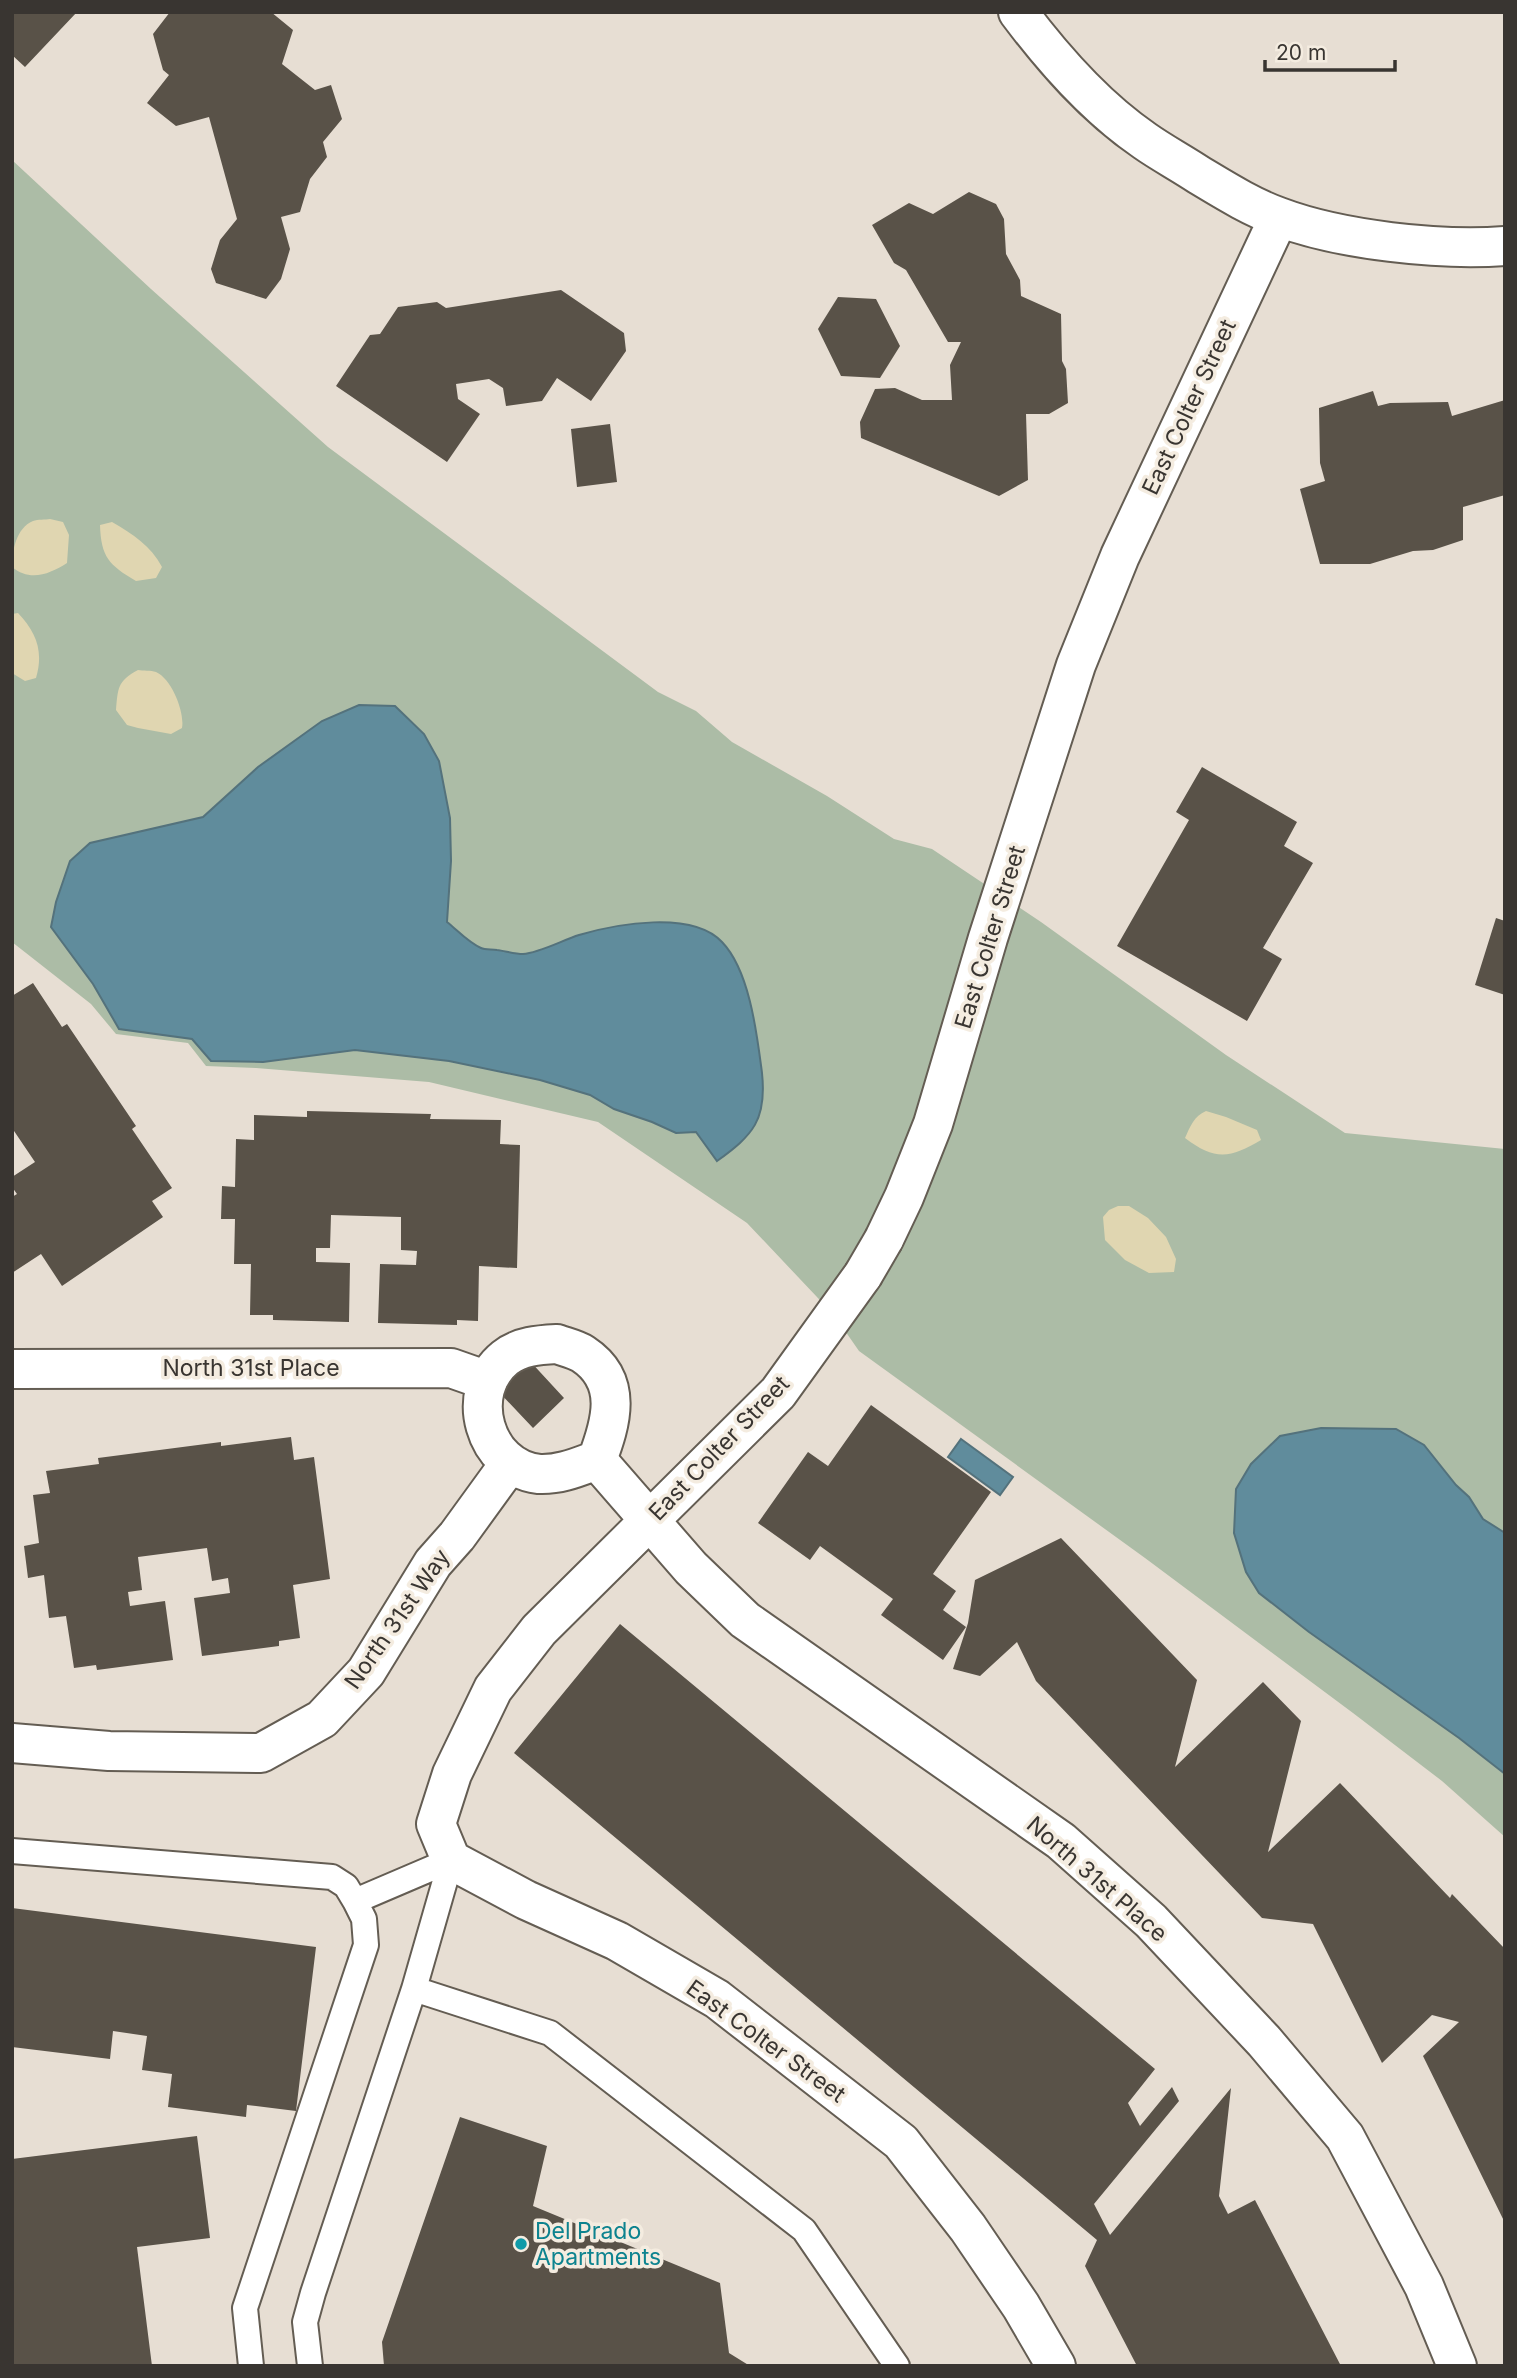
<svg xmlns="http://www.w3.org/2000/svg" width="1517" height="2378" font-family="Inter,sans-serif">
<rect width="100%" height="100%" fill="#e7ded3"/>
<path fill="#acbca6" d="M12,160l139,129 177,158 330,245 38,19 36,31 95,54 67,43 38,10 109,73 185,133 119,78 160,16v688l-63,-56 -89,-68 -208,-155 -286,-207 -25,-36 -87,-92 -149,-101 -169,-40 -173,-14 -50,-2 -18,-23 -72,-9 -25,-30 -79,-62z"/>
<path fill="#e0d6b1" d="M50,519l13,3 6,13 -2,28c-17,11 -37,19 -55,4 0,-16 4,-39 21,-46 5,-2 12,-1 17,-2z
M112,522c21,12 39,24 50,45l-6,11 -20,3c-27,-16 -35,-24 -36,-56z
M18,613c18,19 26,38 18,65l-11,3 -13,-8v-59z
M138,670c5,1 13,0 18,2 16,7 29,41 26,56l-11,6 -33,-6 -11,-3 -11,-15c2,-21 1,-29 22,-40z
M1206,1111l20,6 31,13 4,10c-30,18 -46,21 -76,-2 5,-11 9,-22 21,-27z
M1118,1206h11l19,12 18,19 10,22 -2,13 -25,1 -24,-13 -20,-20 -2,-23 6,-7z"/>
<path fill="#608c9c" stroke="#54727c" stroke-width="2" d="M359,705l36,1 29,28 15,27 11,57 1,43 -4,61c10,8 22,21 34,26 4,2 11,1 16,2 8,1 18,4 26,4 16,-1 40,-14 56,-19 37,-11 113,-25 143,7 28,29 35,93 40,131 5,47 -9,62 -45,88l-21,-29 -20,1 -24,-11 -38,-13 -24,-14 -50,-15 -91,-19 -94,-11 -92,12 -52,-1 -19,-22 -73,-10 -26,-45 -42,-57 5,-25 14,-41 20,-18 113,-26 55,-50 64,-46z
M1321,1428l75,1 28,16 32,40 13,12 14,22 22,14v241l-46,-36 -150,-106 -50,-39 -13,-21 -12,-39 2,-44 15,-25 29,-28z
M961,1439l52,38 -13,18 -52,-38z"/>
<path fill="#595248" d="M12,12h65l-52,55 -13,-12z
M170,12h101l22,18 -11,34 33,26 16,-5 11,34 -19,23 4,15 -17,22 -10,33 -19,5 9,32 -9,30 -15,20 -50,-16 -5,-14 9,-29 17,-21 -28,-102 -33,9 -29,-23 22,-28 -6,-5 -10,-36z
M969,192l27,12 8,15 2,35 14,26 1,16 40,18 1,47 4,8 2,34 -19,11h-23l2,66 -29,16 -138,-58 -1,-16 15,-33 20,-1 27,12h30l-2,-35 11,-23h-13l-42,-72 -12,-7 -22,-38 37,-22 24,11z
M561,290l63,43 2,18 -35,50 -34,-23 -15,23 -36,5 -3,-18 -14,-9 -33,5 2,15 22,15 -33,48 -111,-76 34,-51 10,-1 18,-27 39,-5 9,6z
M838,297l38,2 24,47 -20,32 -39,-2 -23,-47z
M1373,391l5,15 12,-3 58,-1 4,14 53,-16v95l-42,12v33l-30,10 -20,1 -43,13h-50l-20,-75 25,-8 -5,-18 -1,-55z
M610,424l7,58 -40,5 -6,-58z
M1202,767l95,55 -13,24 29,17 -50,85 19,11 -35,62 -130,-75 72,-126 -13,-8z
M1496,918l9,3v74l-30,-10z
M33,983l29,44 5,-3 69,102 -4,3 40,59 -20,13 11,16 -101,69 -21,-32 -29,19v-76l5,-3 -5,-7v-10l23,-15 -23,-34v-132z
M307,1111l124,3 -1,5 71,1 -1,24 20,1 -3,123 -38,-2 -1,55 -21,-1v5l-79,-2 2,-59 36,1 1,-14 -16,-1v-33l-70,-2 -1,33h-14v14l34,1 -1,59 -76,-2v-5h-23l1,-51h-17l1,-45h-14l1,-33 13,1 1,-48 18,1v-25l53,2z
M528,1359l36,39 -31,30 -36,-38z
M871,1405l120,87 -58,82 23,17 -13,19 23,17 -23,33 -62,-45 12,-16 -73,-53 -10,14 -52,-37 50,-71 20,14z
M291,1437l3,23 20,-3 16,122 -37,6 7,53 -21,3v5l-77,10 -8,-58 36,-5 -2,-15 -16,3 -5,-33 -69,9 4,33 -14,2 2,14 35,-5 8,59 -76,10 -1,-5 -22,3 -8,-52 -17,2 -5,-43 -16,3 -4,-32 15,-3 -6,-48 17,-2 -4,-22 53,-7 -1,-6 123,-16v4z
M1061,1538l136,142 -22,87 88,-85 38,39 -33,131 72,-69 110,115 2,-4 53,55v274l-82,-167 36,-34 -27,-7 -50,48 -69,-139 -51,-6 -226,-237 -19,-39 -37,34 -27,-7 15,-46 7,-43z
M620,1624l535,445 -27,34 12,23 32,-39 7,14 -85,103 16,31 121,-147 -12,108 9,18 27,-14 86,166h-204l-52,-100 12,-26 -583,-487z
M12,1908l304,39 -20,164 -49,-6 -1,12 -78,-10 4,-33 -30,-4 5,-34 -34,-5 -3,28 -98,-12z
M460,2117l87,29 -14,60 187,77 9,70 21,13h-366l-2,-24z
M197,2136l13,102 -73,9 15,119h-140v-207z"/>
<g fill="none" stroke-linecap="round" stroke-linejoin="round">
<g stroke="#645d53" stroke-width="28">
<path id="service" d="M12,1851l320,26 14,9 9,15 96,-41
M414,1989l136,44 254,197 93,136
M251,2366l-6,-58 121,-363 -2,-26 -9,-18
M310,2366l-5,-44 8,-29 101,-304 37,-129"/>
</g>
<g stroke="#645d53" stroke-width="42">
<path id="minor" d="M1018,12c36,48 77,95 127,129 17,12 36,22 54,34 25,15 52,32 80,42 61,23 161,34 226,29
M884,1239l20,-42 29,-73 55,-186 88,-273 44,-109 159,-339
M863,1275l-85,118 -239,237 -46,59 -41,85 -16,50 15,36 75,40 91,41 100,58 184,143 67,86 53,78 35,60
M557,1344c8,3 18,5 26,10 41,27 28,69 14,106 -19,7 -37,15 -58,14 -55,-6 -76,-82 -34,-116 15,-12 34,-13 52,-14z
M12,1369l439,-1 37,13
M597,1460l94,108 54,52 316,221 90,80 113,120 81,96 79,149 33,80
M12,1743l97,8 152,2 61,-34 44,-47 67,-109 24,-27 53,-73"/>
</g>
<use href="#service" stroke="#fff" stroke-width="24"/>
<use href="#minor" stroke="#fff" stroke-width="38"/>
<g stroke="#645d53" stroke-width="42" stroke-linecap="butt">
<path id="minor-bridge" d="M863,1275l21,-36"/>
</g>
<use href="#minor-bridge" stroke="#fff" stroke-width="38"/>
</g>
<circle fill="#0f9aa8" stroke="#f4ece0" stroke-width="2.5" cx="521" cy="2244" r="7"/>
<g text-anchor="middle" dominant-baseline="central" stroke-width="7" stroke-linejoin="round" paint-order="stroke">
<g font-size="23" fill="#393531" stroke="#f4ece0">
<text transform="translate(1189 407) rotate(-65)">East Colter Street</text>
<text transform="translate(990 937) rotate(-73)">East Colter Street</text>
<text x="251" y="1368">North 31st Place</text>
<text transform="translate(719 1448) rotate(-46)">East Colter Street</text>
<text transform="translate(397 1619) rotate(-55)">North 31st Way</text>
<text transform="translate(1097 1879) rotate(41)">North 31st Place</text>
<text transform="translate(766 2041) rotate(36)">East Colter Street</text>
</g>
<g font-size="23" fill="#0d838f" stroke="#f4ece0" text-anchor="start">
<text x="535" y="2231">Del Prado<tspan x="535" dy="26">Apartments</tspan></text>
</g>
</g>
<rect width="1517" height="2378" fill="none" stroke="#393531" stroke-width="28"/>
<path d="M1265 60v10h130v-10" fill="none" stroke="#393531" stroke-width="3.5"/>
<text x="1276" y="60" font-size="21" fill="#393531" stroke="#f4ece0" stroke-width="5" paint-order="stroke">20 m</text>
</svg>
